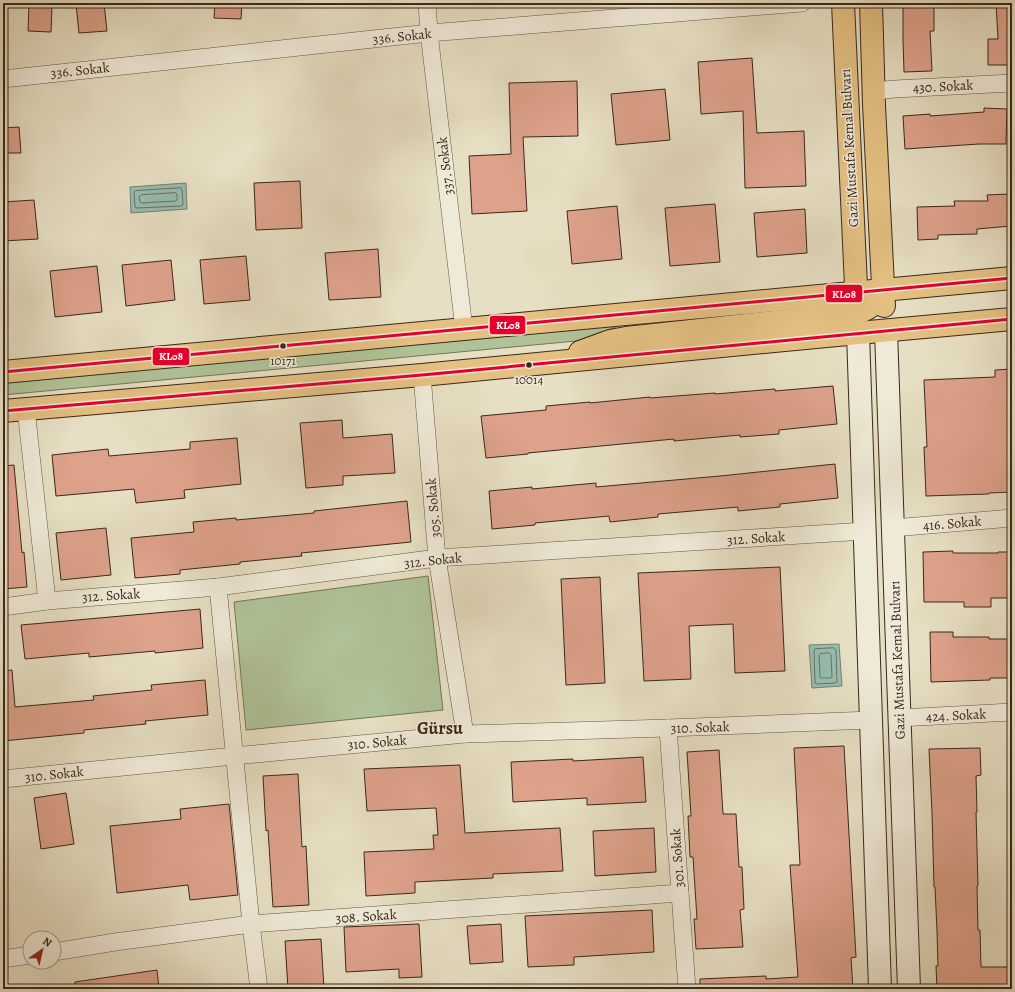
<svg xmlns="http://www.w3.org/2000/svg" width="1015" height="992" viewBox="0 0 1015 992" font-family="Alegreya,serif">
  <rect width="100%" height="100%" fill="#e7dfc3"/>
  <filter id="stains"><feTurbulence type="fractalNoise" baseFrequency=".005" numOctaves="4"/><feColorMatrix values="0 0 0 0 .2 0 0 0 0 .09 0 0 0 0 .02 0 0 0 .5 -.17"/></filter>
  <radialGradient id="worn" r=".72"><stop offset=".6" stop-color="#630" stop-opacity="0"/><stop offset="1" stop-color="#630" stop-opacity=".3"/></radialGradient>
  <g fill="#b0c398" stroke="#75765a">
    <polygon points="621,325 576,341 3,395 3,380"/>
    <polygon points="428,576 443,710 246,730 234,602"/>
  </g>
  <g fill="#97bdaf" stroke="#728174">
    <polygon points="186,183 187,209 131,213 130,187"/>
    <polygon points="839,644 842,686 812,688 809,645"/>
  </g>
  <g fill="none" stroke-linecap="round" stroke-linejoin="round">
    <g stroke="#687266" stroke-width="1">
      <polygon points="181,188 182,190 183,204 182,206 137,208 135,207 134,192 135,191"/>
      <polygon points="176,193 177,195 177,199 176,201 142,203 140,202 139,197 141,195"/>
      <polygon points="834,648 836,650 837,682 835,683 816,684 815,682 814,650 815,649"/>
      <polygon points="829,653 831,655 832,677 830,678 821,678 820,677 819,655 820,654"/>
    </g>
  </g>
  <g fill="#dea28b" stroke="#3a281c">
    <polygon points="86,3 104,3 107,31 79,33 76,4"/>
    <polygon points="215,3 242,3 241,19 214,18"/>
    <polygon points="996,3 1012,3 1012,65 988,65 988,39 998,39"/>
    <polygon points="29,4 52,5 51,32 28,31"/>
    <polygon points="903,4 934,4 934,31 930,31 932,71 904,72 903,40"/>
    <polygon points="752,58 757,133 804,131 806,186 745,188 743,111 701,114 698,62"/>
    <polygon points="577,81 578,136 523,137 527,211 472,214 469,156 511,154 509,83"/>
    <polygon points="665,89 670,140 616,145 611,94"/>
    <polygon points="984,108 1007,109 1006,144 979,144 905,149 903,116 930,114 930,116 984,112"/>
    <polygon points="19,127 21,153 3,153 3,128"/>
    <polygon points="300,181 302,228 256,230 254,183"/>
    <polygon points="1009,194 1011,226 977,229 977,234 938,235 938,239 918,240 917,207 955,206 954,201 988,201 987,195"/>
    <polygon points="34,200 38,239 3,241 3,202"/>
    <polygon points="715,204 720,262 670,266 665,208"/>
    <polygon points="617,206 622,259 572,264 567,211"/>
    <polygon points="805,209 807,253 757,257 754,213"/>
    <polygon points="378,249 381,297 329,300 325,253"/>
    <polygon points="246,256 250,300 204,304 200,260"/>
    <polygon points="171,260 175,300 126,306 122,265"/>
    <polygon points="97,266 102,312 55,317 50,271"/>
    <polygon points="1012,369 1012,492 989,493 989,494 926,496 924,447 927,447 924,380 995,377 995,370"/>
    <polygon points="833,386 837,424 779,430 779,434 740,437 740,435 674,441 674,439 528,453 528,454 486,458 481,416 546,410 546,406 590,402 590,403 650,397 650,398 715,393 715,394 775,389 775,391"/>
    <polygon points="342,420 343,438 392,434 395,473 343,476 343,485 306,488 300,423"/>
    <polygon points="237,438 241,484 184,490 185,498 136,503 134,489 56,496 52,455 108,449 109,456 190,449 190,442"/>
    <polygon points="835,464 838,498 780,504 780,507 738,511 738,507 658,514 658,517 610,522 609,516 535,523 535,525 492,529 489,491 532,487 532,489 596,483 596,487 720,476"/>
    <polygon points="14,465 22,553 24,552 27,587 3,589 3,466"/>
    <polygon points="407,501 411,542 301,553 302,556 240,562 240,564 180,570 180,574 135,578 131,538 194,532 193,522 236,518 236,520 314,513 314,511"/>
    <polygon points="106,528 111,575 61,580 56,533"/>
    <polygon points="953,551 953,553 998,553 998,552 1012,552 1012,598 991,598 991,607 964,607 964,602 924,602 923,552"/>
    <polygon points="780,567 785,671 735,673 733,624 689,626 691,679 644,681 638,573"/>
    <polygon points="600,577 605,683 566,685 561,579"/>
    <polygon points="200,609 203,648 155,653 155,651 89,657 89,653 25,659 21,625"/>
    <polygon points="930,632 953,632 953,637 989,637 989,639 1012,639 1012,678 990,678 990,680 931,682"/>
    <polygon points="12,670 15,707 94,700 93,696 152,690 151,685 205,680 208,715 145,721 146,724 84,730 84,733 3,741 3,671"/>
    <polygon points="844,746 856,957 851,958 853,989 700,989 700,979 766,976 766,979 798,977 790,865 800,865 794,748"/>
    <polygon points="980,748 981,775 976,776 977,812 976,812 978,886 977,886 978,930 980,930 981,967 1012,967 1012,989 937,989 936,966 938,966 937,931 935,887 934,887 932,813 929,749"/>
    <polygon points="719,750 723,814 736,814 739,867 742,867 744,909 740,910 743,947 696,949 694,919 697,919 693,857 690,857 688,816 691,816 687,752"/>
    <polygon points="643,757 646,802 587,805 587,798 513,802 511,762 573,759 573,761"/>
    <polygon points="460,765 465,833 560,828 563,871 493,874 493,878 415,882 415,893 366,896 364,852 434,849 433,835 438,835 436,808 367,811 364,769"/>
    <polygon points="298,774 302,847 306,846 309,905 273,907 268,830 266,831 263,776"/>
    <polygon points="66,793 74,844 41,849 34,798"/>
    <polygon points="229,804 238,895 190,900 188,885 117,893 110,826 181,819 180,809"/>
    <polygon points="654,828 656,872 595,876 593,831"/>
    <polygon points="652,910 654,952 574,957 574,965 528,967 525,916"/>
    <polygon points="419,924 422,977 399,978 399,969 346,972 344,927"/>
    <polygon points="501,924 503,962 470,964 467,926"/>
    <polygon points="321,939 324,989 288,989 285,941"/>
    <polygon points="157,970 159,989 75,989 75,982"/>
  </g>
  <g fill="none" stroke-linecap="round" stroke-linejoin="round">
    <defs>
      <g id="minor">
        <polyline points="427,3 429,33 464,329"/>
        <polyline points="3,79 429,33 802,3"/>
        <polyline points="874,91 895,89 1012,83"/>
        <polyline points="422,375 437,558 465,734"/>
        <polyline points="26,409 47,601"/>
        <polyline points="893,528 1012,518"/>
        <polyline points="218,587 251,924 259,989"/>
        <polyline points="3,607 47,601 218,587 437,558 865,531"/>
        <polyline points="899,718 1012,712"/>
        <polyline points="668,728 687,989"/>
        <polyline points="3,779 234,756 465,734 668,728 871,720"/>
        <polyline points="54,952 115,942 251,924 680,893"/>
        <polyline points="3,959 30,955"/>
      </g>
      <g id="secondary">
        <polyline points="886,331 909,989"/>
        <polyline points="858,333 880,989"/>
      </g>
      <g id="primary">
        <polyline points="843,3 857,308"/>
        <polyline points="871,3 874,105 884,306"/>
        <path d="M580 352 610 341 626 338 857 313C873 308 874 303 883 290"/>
        <polyline points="3,372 1012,278"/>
        <polyline points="3,411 422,375 858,333 1012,319"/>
      </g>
    </defs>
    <use href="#minor" stroke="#655646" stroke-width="18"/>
    <use href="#secondary" stroke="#3a281c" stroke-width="24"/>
    <use href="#primary" stroke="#3a281c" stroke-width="24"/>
    <use href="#minor" stroke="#efead8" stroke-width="17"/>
    <use href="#secondary" stroke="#efead8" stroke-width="22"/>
    <use href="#primary" stroke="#e4c082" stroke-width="22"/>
    <defs>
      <g id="bus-1">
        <polyline points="3,372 1012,278"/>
        <polyline points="3,411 422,375 1012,319"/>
      </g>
    </defs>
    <use href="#bus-1" stroke="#efead8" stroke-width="6"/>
    <use href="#bus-1" stroke="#e4002b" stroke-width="3"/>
  </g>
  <g fill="#3a281c" stroke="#efead8" stroke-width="1.5">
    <circle cx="283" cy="346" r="3.5"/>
    <circle cx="529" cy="365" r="3.5"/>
  </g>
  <g text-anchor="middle" stroke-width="3" stroke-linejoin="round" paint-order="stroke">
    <g font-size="13" fill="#3a281c" stroke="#efead8">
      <text x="283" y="365">10171</text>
      <text x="529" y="384">10014</text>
    </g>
    <g font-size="14" fill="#3a281c" stroke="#efead8">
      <text transform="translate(402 36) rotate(-6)" y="5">336. Sokak</text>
      <text transform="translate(80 70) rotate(-6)" y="5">336. Sokak</text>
      <text transform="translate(943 86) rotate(-3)" y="5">430. Sokak</text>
      <text transform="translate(849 148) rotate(-93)" y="5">Gazi Mustafa Kemal Bulvarı</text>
      <text transform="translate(445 166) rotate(-97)" y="5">337. Sokak</text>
      <text transform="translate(433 508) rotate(-95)" y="5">305. Sokak</text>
      <text transform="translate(952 523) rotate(-5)" y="5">416. Sokak</text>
      <text transform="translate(756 538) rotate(-4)" y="5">312. Sokak</text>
      <text transform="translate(433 560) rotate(-6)" y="5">312. Sokak</text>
      <text transform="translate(111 595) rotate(-4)" y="5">312. Sokak</text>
      <text transform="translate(897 660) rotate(-92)" y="5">Gazi Mustafa Kemal Bulvarı</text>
      <text transform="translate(956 715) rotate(-3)" y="5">424. Sokak</text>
      <text transform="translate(700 727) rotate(-2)" y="5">310. Sokak</text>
      <text transform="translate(377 742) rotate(-5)" y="5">310. Sokak</text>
      <text transform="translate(54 774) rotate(-6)" y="5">310. Sokak</text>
      <text transform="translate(677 858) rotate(-94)" y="5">301. Sokak</text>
      <text transform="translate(366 916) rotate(-4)" y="5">308. Sokak</text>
    </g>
    <g font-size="18" font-weight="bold" fill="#3a281c" stroke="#efead8">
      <text x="440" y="734">Gürsu</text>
    </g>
  </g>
  <g stroke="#efead8" stroke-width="1.5">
    <rect x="825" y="284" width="38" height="19" rx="4" fill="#e4002b"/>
    <rect x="489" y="315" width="37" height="20" rx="4" fill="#e4002b"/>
    <rect x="152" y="347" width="38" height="19" rx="4" fill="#e4002b"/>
  </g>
  <g font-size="11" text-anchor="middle" font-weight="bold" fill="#fff">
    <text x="844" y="298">KL08</text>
    <text x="508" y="329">KL08</text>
    <text x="171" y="360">KL08</text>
  </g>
  <rect width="1015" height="992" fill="none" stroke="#e7dfc3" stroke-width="16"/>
  <rect x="4" y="4" width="1007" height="984" fill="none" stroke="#3a281c" stroke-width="2"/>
  <rect x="8" y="8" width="999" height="976" fill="none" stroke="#3a281c"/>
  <g transform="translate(42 950) rotate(34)"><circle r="19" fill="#efead8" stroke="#a79c8d"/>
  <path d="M0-3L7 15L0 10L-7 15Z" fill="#8f2418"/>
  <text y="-6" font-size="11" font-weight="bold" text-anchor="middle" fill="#3a281c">N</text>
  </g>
  <rect width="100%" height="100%" filter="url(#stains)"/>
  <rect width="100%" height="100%" fill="url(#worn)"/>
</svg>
